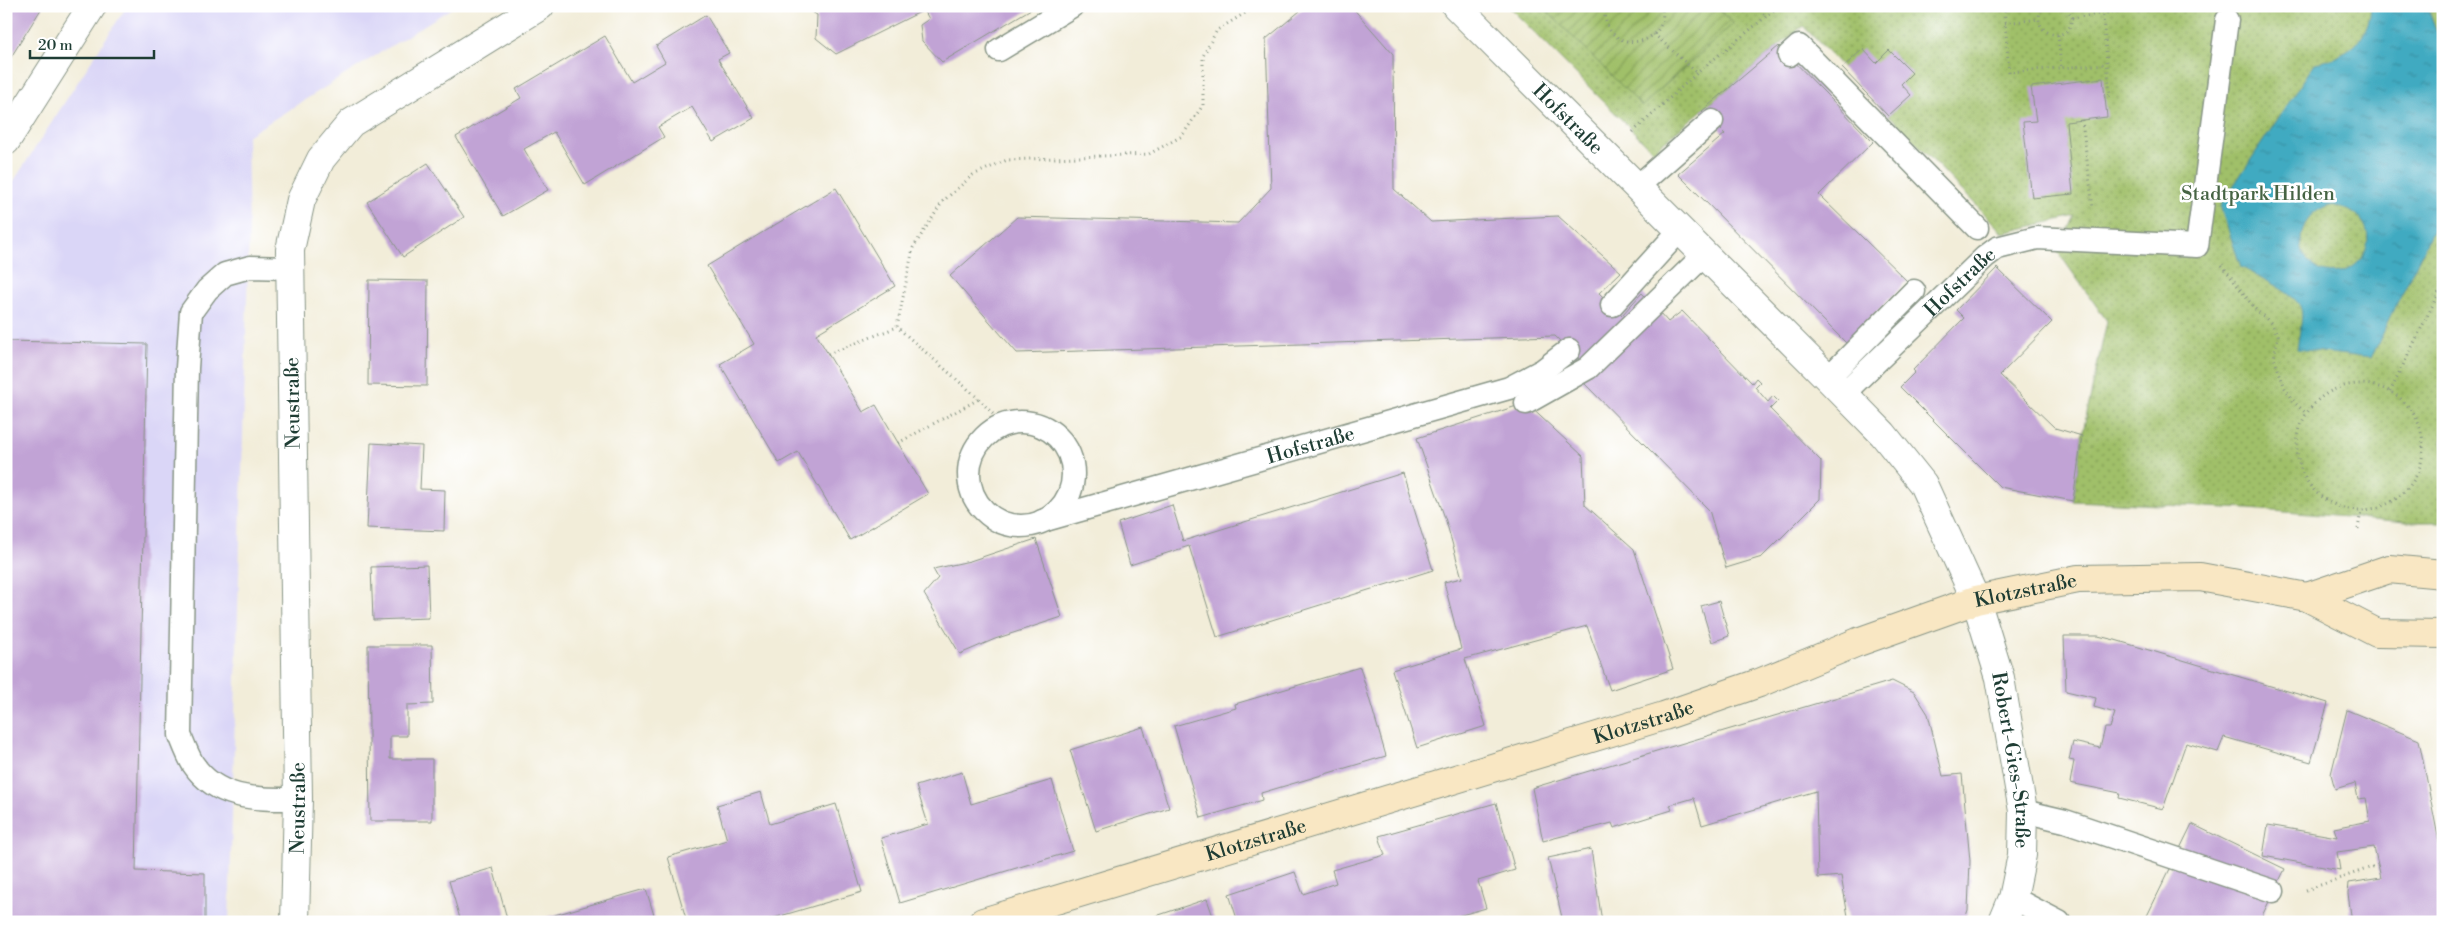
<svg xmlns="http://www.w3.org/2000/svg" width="2449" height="928" viewBox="0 0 2449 928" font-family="'Libre Bodoni',serif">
  <defs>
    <pattern id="park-dots" width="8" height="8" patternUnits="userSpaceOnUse" patternTransform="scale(1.25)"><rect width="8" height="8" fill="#a0c069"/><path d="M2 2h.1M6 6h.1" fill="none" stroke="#829d57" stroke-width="1.8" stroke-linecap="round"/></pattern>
    <pattern id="garden-furrows" width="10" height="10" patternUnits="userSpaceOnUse" patternTransform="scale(1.25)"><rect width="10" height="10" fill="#a0c069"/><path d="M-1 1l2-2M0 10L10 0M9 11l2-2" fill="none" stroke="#829d57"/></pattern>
    <pattern id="water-ripples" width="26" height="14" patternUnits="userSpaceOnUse" patternTransform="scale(1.25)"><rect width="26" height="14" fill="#41aac1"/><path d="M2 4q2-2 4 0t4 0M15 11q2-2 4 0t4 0" fill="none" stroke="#368c9e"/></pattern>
  </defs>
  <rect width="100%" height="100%" fill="#fff"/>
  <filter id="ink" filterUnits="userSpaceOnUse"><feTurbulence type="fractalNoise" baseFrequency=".02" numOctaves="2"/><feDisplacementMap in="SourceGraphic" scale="10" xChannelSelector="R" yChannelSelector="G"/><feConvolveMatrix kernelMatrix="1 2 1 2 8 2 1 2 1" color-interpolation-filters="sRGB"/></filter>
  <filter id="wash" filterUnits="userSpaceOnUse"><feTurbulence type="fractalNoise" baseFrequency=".0096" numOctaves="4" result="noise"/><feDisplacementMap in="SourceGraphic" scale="20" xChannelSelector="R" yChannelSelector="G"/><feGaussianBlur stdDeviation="1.12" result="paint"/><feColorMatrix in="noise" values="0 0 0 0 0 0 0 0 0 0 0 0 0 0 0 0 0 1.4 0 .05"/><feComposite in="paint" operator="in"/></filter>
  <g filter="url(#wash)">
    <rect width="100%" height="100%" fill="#f2edd9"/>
    <polygon fill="#dad6f7" points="127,6 455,6 247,136 249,228 229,922 6,922 6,193"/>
    <polygon fill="url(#park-dots)" stroke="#607e4e" points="1508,6 2443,6 2443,522 2406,522 2249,509 2073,501 2082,436 2107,321 2058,252 2075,216 2003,233 1803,26 1653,151"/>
    <polygon fill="url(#garden-furrows)" stroke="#607e4e" points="1542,6 1715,6 1733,24 1642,106"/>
    <path fill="url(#water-ripples)" stroke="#30747a" fill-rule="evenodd" d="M2371 6H2427L2443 50V209L2371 358 2297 349C2298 337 2305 317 2300 306 2293 292 2255 275 2241 267L2220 206 2315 63C2347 57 2369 42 2371 6ZM2329 205C2355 207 2377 226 2364 254 2360 262 2353 268 2344 271 2299 283 2282 222 2329 205Z"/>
    <g id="blocks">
      <g fill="#c1a3d5">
        <polygon points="6,6 43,6 6,65"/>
        <polygon points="802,6 1036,6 942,62 922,41 920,25 929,19 924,10 836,54 816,38 817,15"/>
        <polygon points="1306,6 1351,6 1393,54 1394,189 1431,222 1558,216 1621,272 1599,293 1622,315 1642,293 1668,322 1682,311 1752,383 1756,378 1760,382 1755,387 1768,402 1773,396 1778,401 1770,409 1821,461 1820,499 1762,557 1726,568 1709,510 1581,380 1590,370 1555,336 1017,353 950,276 1017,217 1238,223 1271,188 1266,39"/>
        <polygon points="706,15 729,53 718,59 754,118 713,142 692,107 658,127 664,137 585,185 554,132 524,149 548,190 503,216 456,137 521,98 516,89 605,36 632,82 665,62 656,46"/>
        <polygon points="1779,46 1873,142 1819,195 1907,281 1846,343 1678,174 1725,134 1702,111"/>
        <polygon points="1863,49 1876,63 1889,50 1912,73 1901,84 1911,95 1888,116 1842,68"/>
        <polygon points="2103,78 2107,117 2066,122 2073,194 2032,198 2023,122 2036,121 2031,87"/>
        <polygon points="428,163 464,217 403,257 367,202"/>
        <polygon points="836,188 895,286 816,334 863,412 876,405 928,494 850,540 798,452 779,463 720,364 754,344 707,266"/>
        <polygon points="1997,268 2052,322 2000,375 2055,428 2082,436 2073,501 2000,487 1900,387 1915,372 1913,370 1964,318 1956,310"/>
        <polygon points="369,280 428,281 427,386 368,385"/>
        <polygon points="6,341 147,344 136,871 205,873 205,922 6,922"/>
        <polygon points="1526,403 1583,456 1585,505 1634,549 1673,669 1610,690 1587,626 1465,659 1486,726 1417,748 1392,670 1461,649 1444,582 1462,578 1446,521 1417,438"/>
        <polygon points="371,443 422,446 420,489 445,490 444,531 367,528"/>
        <polygon points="1403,473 1433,570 1217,637 1189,546 1130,565 1118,523 1172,505 1183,541"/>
        <polygon points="1036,539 1062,617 995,639 960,654 924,594 938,578 933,569 970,561"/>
        <polygon points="427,565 429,618 373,620 371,567"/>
        <polygon points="1719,601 1729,636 1712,642 1701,606"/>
        <polygon points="2064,636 2098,636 2115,640 2328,703 2311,762 2224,737 2218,752 2186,743 2163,809 2119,798 2120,793 2070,783 2074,761 2069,760 2073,742 2100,748 2105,728 2110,728 2115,713 2094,707 2096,698 2066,691"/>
        <polygon points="368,645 432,645 433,704 407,705 407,736 390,736 390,759 432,759 432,821 370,821"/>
        <polygon points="1360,667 1386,756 1261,793 1262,800 1201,818 1174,726 1236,708 1235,704"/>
        <polygon points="1892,681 1914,692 1928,714 1943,776 1962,774 1970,861 1968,910 1964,922 1849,922 1841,876 1818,878 1816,791 1702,825 1694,798 1670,805 1672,810 1614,828 1612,823 1543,841 1532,788"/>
        <polygon points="2347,710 2419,740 2442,857 2443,922 2352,922 2348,894 2349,883 2381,878 2374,847 2337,852 2340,870 2263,856 2268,825 2337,837 2334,828 2370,821 2366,798 2358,799 2355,783 2335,789 2331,774"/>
        <polygon points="1143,727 1169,808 1096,831 1070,750"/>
        <polygon points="962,772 971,804 1052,780 1073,851 900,903 881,838 928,824 916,786"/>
        <polygon points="761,792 770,824 836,804 862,892 760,922 687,922 668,857 727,840 717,805"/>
        <polygon points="1496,803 1515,870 1478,881 1486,908 1437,922 1238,922 1229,894 1295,872 1303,894 1336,883 1332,870 1385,855 1379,836"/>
        <polygon points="2192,824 2285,869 2259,922 2144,922"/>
        <polygon points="1591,849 1602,922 1563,922 1548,858"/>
        <polygon points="493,868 508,922 461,922 449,881"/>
        <polygon points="646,889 656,922 545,922 544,918"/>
        <polygon points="1207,899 1215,922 1141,922 1141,921"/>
      </g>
    </g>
  </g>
  <g filter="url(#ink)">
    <use href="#blocks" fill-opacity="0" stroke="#889586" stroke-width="1"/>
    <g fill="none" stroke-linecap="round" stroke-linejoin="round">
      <defs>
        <g id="lane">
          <polyline points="999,50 1072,6"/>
          <polyline points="1789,55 1799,46 1977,228"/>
          <polyline points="1638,186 1712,121"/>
          <path d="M290 268 250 267 225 274 207 290 191 312 187 368 180 735C184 745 188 756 193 764 218 801 258 799 298 799"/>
          <polyline points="1612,305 1681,229"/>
          <polyline points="1828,378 1914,291"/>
          <path id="s1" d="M1843 394 1985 257 1997 248 2037 238 2197 246 2227 20"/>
          <polyline points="1526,403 1588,368 1705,254"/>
          <circle cx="1021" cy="474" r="52"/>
          <path id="s2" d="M1042 521 1509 388 1543 370 1569 350"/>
          <polyline points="2023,811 2065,821 2273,891"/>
          <polyline points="2013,898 2059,922"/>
        </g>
        <g id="street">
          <path id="s3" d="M1456 6 1828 378 1883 434 1923 484 1976 600 2000 678 2023 811 2022 855 2013 898 2003 922"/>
          <polyline points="6,141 92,6"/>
          <path id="s4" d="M295 922 298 799 290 250 301 200 321 159 351 123 540 6"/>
        </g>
        <g id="secondary">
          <polyline points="2307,597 2389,569 2443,574"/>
          <path id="s5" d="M983 922 1664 716 1759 683 1858 642 1976 600 2078 579 2200 577 2307 597 2377 633 2443 634"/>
        </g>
      </defs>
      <use href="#lane" stroke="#889586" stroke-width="25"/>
      <use href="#street" stroke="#889586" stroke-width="30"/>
      <use href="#secondary" stroke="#889586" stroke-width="30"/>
      <g stroke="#889586" stroke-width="3" stroke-dasharray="1 4" stroke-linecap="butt">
        <path d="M1605 6C1599 56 1671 51 1662 6"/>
        <polyline points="1756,6 1766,17"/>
        <polyline points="2004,6 2009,72 2107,64"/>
        <path d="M2044 6C2024 30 2069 50 2072 18L2067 6"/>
        <polyline points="2102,6 2110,95 2104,97"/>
        <polyline points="2072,18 2153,6"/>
        <polyline points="2005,23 2039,19"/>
        <polyline points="1654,34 1697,73"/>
        <polyline points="2058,35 2061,68"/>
        <polyline points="2082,120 2093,208"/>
        <polyline points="1633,132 1697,73 1779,6"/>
        <polyline points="2222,265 2255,309 2271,323 2278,335 2274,358 2285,388 2295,403 2307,414"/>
        <polyline points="828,354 897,327"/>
        <circle cx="2360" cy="447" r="63"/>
        <polyline points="2390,392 2443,284"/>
        <polyline points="1003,425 979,399 897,327 913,248 943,201 973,175 1007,160 1149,154 1182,136 1203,105 1203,56 1217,30 1257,6"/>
        <polyline points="898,443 979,399"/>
        <polyline points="2358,529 2361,511"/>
        <polyline points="2442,857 2443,857"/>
        <polyline points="2306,890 2378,865"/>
      </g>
      <use href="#lane" stroke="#fff" stroke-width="22"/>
      <use href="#street" stroke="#fff" stroke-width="28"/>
      <use href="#secondary" stroke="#f9e7c3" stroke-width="28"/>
    </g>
  </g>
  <g text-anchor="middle" stroke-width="5" stroke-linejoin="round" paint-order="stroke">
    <g font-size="20" fill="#1f3d34" stroke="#fff">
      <text dy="7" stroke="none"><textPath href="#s3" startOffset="159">Hofstraße</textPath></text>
      <text dy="7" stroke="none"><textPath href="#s1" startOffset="162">Hofstraße</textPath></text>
      <text transform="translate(292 403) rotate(-91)" y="7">Neustraße</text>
      <text dy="7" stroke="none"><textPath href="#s2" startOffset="279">Hofstraße</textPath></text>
      <text dy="7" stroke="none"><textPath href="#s5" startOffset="1095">Klotzstraße</textPath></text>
      <text dy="7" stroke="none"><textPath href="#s5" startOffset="690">Klotzstraße</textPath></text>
      <text dy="7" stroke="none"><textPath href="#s3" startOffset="961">Robert-Gies-Straße</textPath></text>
      <text dy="7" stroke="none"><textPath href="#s4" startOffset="114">Neustraße</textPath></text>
      <text dy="7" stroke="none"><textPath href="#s5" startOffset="285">Klotzstraße</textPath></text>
    </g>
    <g font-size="20" fill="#466444" stroke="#fff">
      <text x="2258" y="200">Stadtpark Hilden</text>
    </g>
  </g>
  <rect width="2449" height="928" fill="none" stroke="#fff" stroke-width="25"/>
  <path d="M30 50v8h124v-8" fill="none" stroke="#1f3d34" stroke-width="2.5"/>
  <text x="38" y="50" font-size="15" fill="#1f3d34" stroke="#ffffff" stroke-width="4" paint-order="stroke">20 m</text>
</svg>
